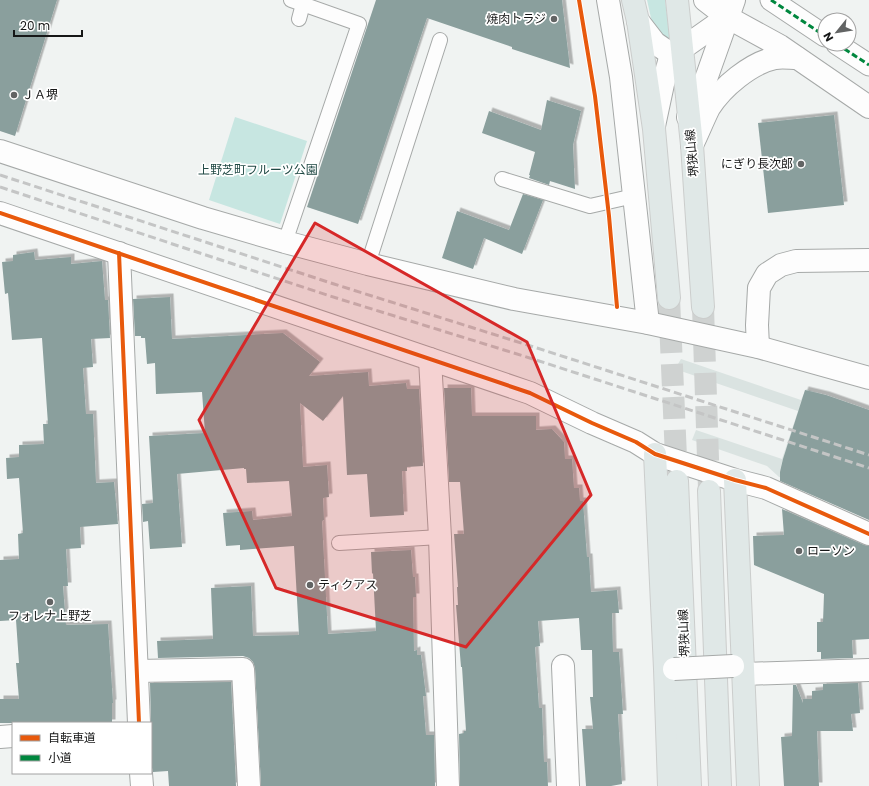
<svg xmlns="http://www.w3.org/2000/svg" width="869" height="786" viewBox="0 0 869 786" font-family="Poppins,'Noto Sans JP',sans-serif">
  <defs>
    <filter id="shadow"><feDropShadow dx="3.5" dy="-3.5" stdDeviation="0" flood-color="#0004"/></filter>
  </defs>
  <rect width="100%" height="100%" fill="#f0f3f2"/>
  <polygon fill="#dae3e1" points="681,359 801,400 806,389 869,410 869,489 783,478 779,477 767,466 692,440 696,430 782,459 798,411 675,369"/>
  <g fill="#c7e6e1">
    <polygon points="647,0 665,0 671,44 656,30 651,18"/>
    <polygon points="235,117 307,141 280,224 209,200"/>
  </g>
  <g fill="#8a9f9d" filter="url(#shadow)">
    <polygon points="0,0 57,0 15,136 0,131"/>
    <polygon points="376,0 562,0 570,68 512,49 512,47 427,18 358,224 307,207"/>
    <polygon points="547,100 581,111 573,145 575,189 550,181 549,185 529,178 530,175 529,175 535,152 482,133 489,111 541,130"/>
    <polygon points="834,115 844,205 768,213 758,123"/>
    <polygon points="523,194 543,200 522,254 484,238 473,269 442,258 457,211 509,230"/>
    <polygon points="34,252 35,260 71,257 71,264 102,261 105,300 108,300 110,338 91,339 93,367 83,368 86,414 93,414 96,483 114,482 118,524 80,527 81,548 66,549 68,586 63,586 66,625 108,624 113,703 112,703 112,723 0,723 0,699 19,699 16,663 19,663 16,620 0,621 0,560 19,559 18,534 23,533 19,478 7,479 6,458 19,457 19,445 44,444 43,424 48,424 42,338 12,340 8,293 5,294 2,262 13,261 13,255"/>
    <polygon points="170,297 172,339 283,333 320,362 309,376 368,372 369,386 406,383 407,389 419,389 423,466 407,467 407,471 402,471 404,515 370,517 367,474 347,475 343,396 323,421 300,403 303,467 327,465 329,497 323,498 324,520 322,521 328,634 376,631 373,573 372,574 371,552 411,550 413,577 415,577 416,597 413,597 414,651 417,650 417,655 421,655 426,696 423,696 426,735 434,735 435,786 261,786 255,668 253,662 249,658 243,656 158,658 157,641 213,639 211,588 251,586 253,636 299,635 294,546 240,550 240,545 226,546 223,513 252,511 253,520 292,516 289,481 247,483 246,469 244,469 244,468 177,474 182,547 150,549 148,521 143,522 142,504 153,503 149,436 205,433 202,392 156,394 155,363 147,364 145,338 141,338 141,336 135,336 133,299"/>
    <polygon points="444,388 471,388 472,416 536,416 536,430 552,429 564,442 565,459 572,459 574,488 579,488 580,501 583,501 587,557 589,557 591,592 617,590 619,613 612,613 613,652 619,652 623,714 618,714 622,784 611,786 586,786 582,729 593,729 590,697 593,697 592,650 581,650 579,618 538,621 540,646 535,647 539,708 542,708 544,762 547,762 548,786 460,786 459,734 464,733 464,731 466,731 462,667 461,667 456,605 458,605 457,587 458,587 454,534 464,534 460,482 449,482"/>
    <polygon points="805,390 826,395 869,410 869,520 780,481 780,472 783,459"/>
    <polygon points="782,509 864,545 869,546 869,639 852,640 853,658 821,659 821,652 817,652 817,622 823,622 824,594 754,565 753,536 784,535"/>
    <polygon points="231,682 236,786 169,786 168,771 153,772 152,768 150,683"/>
    <polygon points="858,683 860,713 851,714 853,731 817,731 819,786 784,786 781,737 792,736 793,685 796,685 803,703 803,699 812,699 812,691 823,690 823,684"/>
  </g>
  <g fill="none" stroke-linecap="round" stroke-linejoin="round">
    <g stroke="#cfd2d1" stroke-width="22" stroke-dasharray="22 11" stroke-linecap="butt">
      <polyline points="669,298 677,480"/>
      <polyline points="703,307 709,489"/>
    </g>
    <defs>
      <g id="service">
        <polyline points="299,19 303,4"/>
        <polyline points="502,179 590,206 634,196"/>
        <polyline points="285,242 359,24 291,0"/>
        <polyline points="368,264 440,40"/>
        <polyline points="339,543 440,537"/>
      </g>
      <g id="pedestrian">
        <polyline points="771,0 825,36"/>
        <polyline points="837,44 869,65"/>
      </g>
      <g id="minor">
        <polyline points="608,0 621,77 648,323"/>
        <polyline points="688,117 701,93 734,0"/>
        <polyline points="0,213 530,393 592,423 636,442 655,454 735,480 766,488 869,534"/>
        <polyline points="119,253 139,723"/>
        <polyline points="758,347 757,325 759,288 767,274 781,265 796,261 869,260"/>
        <polyline points="430,359 440,537 448,786"/>
        <polyline points="563,666 568,786"/>
        <polyline points="137,671 243,669 249,786"/>
        <polyline points="744,674 869,670"/>
        <polyline points="0,737 13,736"/>
        <polyline points="141,773 142,786"/>
      </g>
      <g id="tertiary">
        <polyline points="705,0 727,17 780,46 869,107"/>
        <polyline points="638,21 655,43 671,54"/>
        <polyline points="654,126 663,84 671,54 683,48 727,17"/>
        <path d="M692 145C698 133 703 120 709 108 722 87 751 63 775 58 782 57 790 58 797 58"/>
        <polyline points="0,151 203,218 285,242 368,264 514,299 648,323 758,347 869,378"/>
      </g>
      <g id="primary">
        <polyline points="633,0 638,21 654,129 669,298"/>
        <polyline points="677,0 692,145 703,307"/>
        <polyline points="655,454 665,669 669,786"/>
        <polyline points="735,480 748,786"/>
        <polyline points="677,481 690,786"/>
        <polyline points="709,491 720,786"/>
      </g>
    </defs>
    <use href="#service" stroke="#a6a9a8" stroke-width="16"/>
    <use href="#pedestrian" stroke="#a6a9a8" stroke-width="23"/>
    <use href="#minor" stroke="#a6a9a8" stroke-width="24"/>
    <use href="#tertiary" stroke="#a6a9a8" stroke-width="24"/>
    <use href="#primary" stroke="#cbcdcc" stroke-width="24"/>
    <use href="#service" stroke="#fdfdfd" stroke-width="14"/>
    <use href="#pedestrian" stroke="#fdfdfd" stroke-width="21"/>
    <use href="#minor" stroke="#fdfdfd" stroke-width="22"/>
    <use href="#tertiary" stroke="#fdfdfd" stroke-width="22"/>
    <use href="#primary" stroke="#e0e8e7" stroke-width="22"/>
    <g stroke="#c4c5c5" stroke-width="3" stroke-dasharray="8 4" stroke-linecap="butt">
      <polyline points="0,175 334,284 537,348 869,455"/>
      <polyline points="0,187 330,296 533,359 869,468"/>
    </g>
    <defs>
      <polyline id="minor-bridge" points="674,669 733,666"/>
    </defs>
    <use href="#minor-bridge" stroke="#a6a9a8" stroke-width="24" stroke-linecap="butt"/>
    <use href="#minor-bridge" stroke="#fdfdfd" stroke-width="22"/>
    <g stroke="#00873e" stroke-width="3" stroke-dasharray="6 3" stroke-linecap="butt">
      <polyline points="771,0 825,36"/>
      <polyline points="837,44 869,65"/>
    </g>
    <defs>
      <g id="cycleway">
        <polyline points="579,0 595,96 609,216 617,307"/>
        <polyline points="0,213 530,393 592,423 636,442 655,454 735,480 766,488 869,534"/>
        <polyline points="119,253 139,723"/>
      </g>
    </defs>
    <use href="#cycleway" stroke="#fff" stroke-width="6"/>
    <use href="#cycleway" stroke="#e8590c" stroke-width="4"/>
  </g>
  <path fill="#d62828" fill-opacity="0.2" stroke="#d62828" stroke-width="3" stroke-linejoin="round" d="M315 223 527 342 591 495 466 647 276 588 199 420Z"/>
  <g fill="#626464" stroke="#fff" stroke-width="1.5">
    <circle cx="554" cy="19" r="4"/>
    <circle cx="14" cy="95" r="4"/>
    <circle cx="801" cy="164" r="4"/>
    <circle cx="799" cy="551" r="4"/>
    <circle cx="310" cy="585" r="4"/>
    <circle cx="50" cy="602" r="4"/>
  </g>
  <g text-anchor="middle" stroke-width="3.5" stroke-linejoin="round" paint-order="stroke">
    <g font-size="12" fill="#161717" stroke="#fff" text-anchor="start">
      <text x="546" y="23" text-anchor="end">焼肉トラジ</text>
      <text x="22" y="99">ＪＡ堺</text>
      <text x="793" y="168" text-anchor="end">にぎり長次郎</text>
      <text x="807" y="555">ローソン</text>
      <text x="318" y="589">ティクアス</text>
      <text x="50" y="620" text-anchor="middle">フォレナ上野芝</text>
    </g>
    <g font-size="12" fill="#161717" stroke="#fff">
      <text transform="translate(692 153) rotate(-95)" y="4">堺狭山線</text>
      <text transform="translate(684 633) rotate(-92)" y="4">堺狭山線</text>
    </g>
    <g font-size="12" fill="#204944" stroke="#fff">
      <text x="258" y="174">上野芝町フルーツ公園</text>
    </g>
  </g>
  <rect x="12" y="722" width="140" height="52" fill="#ffffff" stroke="#a2a2a2"/>
  <rect x="20" y="735" width="20" height="6" fill="#e8590c" stroke="#a2a2a2"/>
  <text x="48" y="742" font-size="12" fill="#161717">自転車道</text>
  <rect x="20" y="755" width="20" height="6" fill="#00873e" stroke="#a2a2a2"/>
  <text x="48" y="762" font-size="12" fill="#161717">小道</text>
  <g transform="translate(837 32) rotate(240)"><circle r="19" fill="#ffffff" stroke="#a2a2a2"/>
  <path d="M0-3L7 15L0 10L-7 15Z" fill="#626464"/>
  <text y="-6" font-size="11" font-weight="bold" text-anchor="middle" fill="#161717">N</text>
  </g>
  <path d="M14 30v6h68v-6" fill="none" stroke="#161717" stroke-width="2"/>
  <text x="20" y="30" font-size="12" fill="#161717" stroke="#ffffff" stroke-width="3" paint-order="stroke">20 m</text>
</svg>
